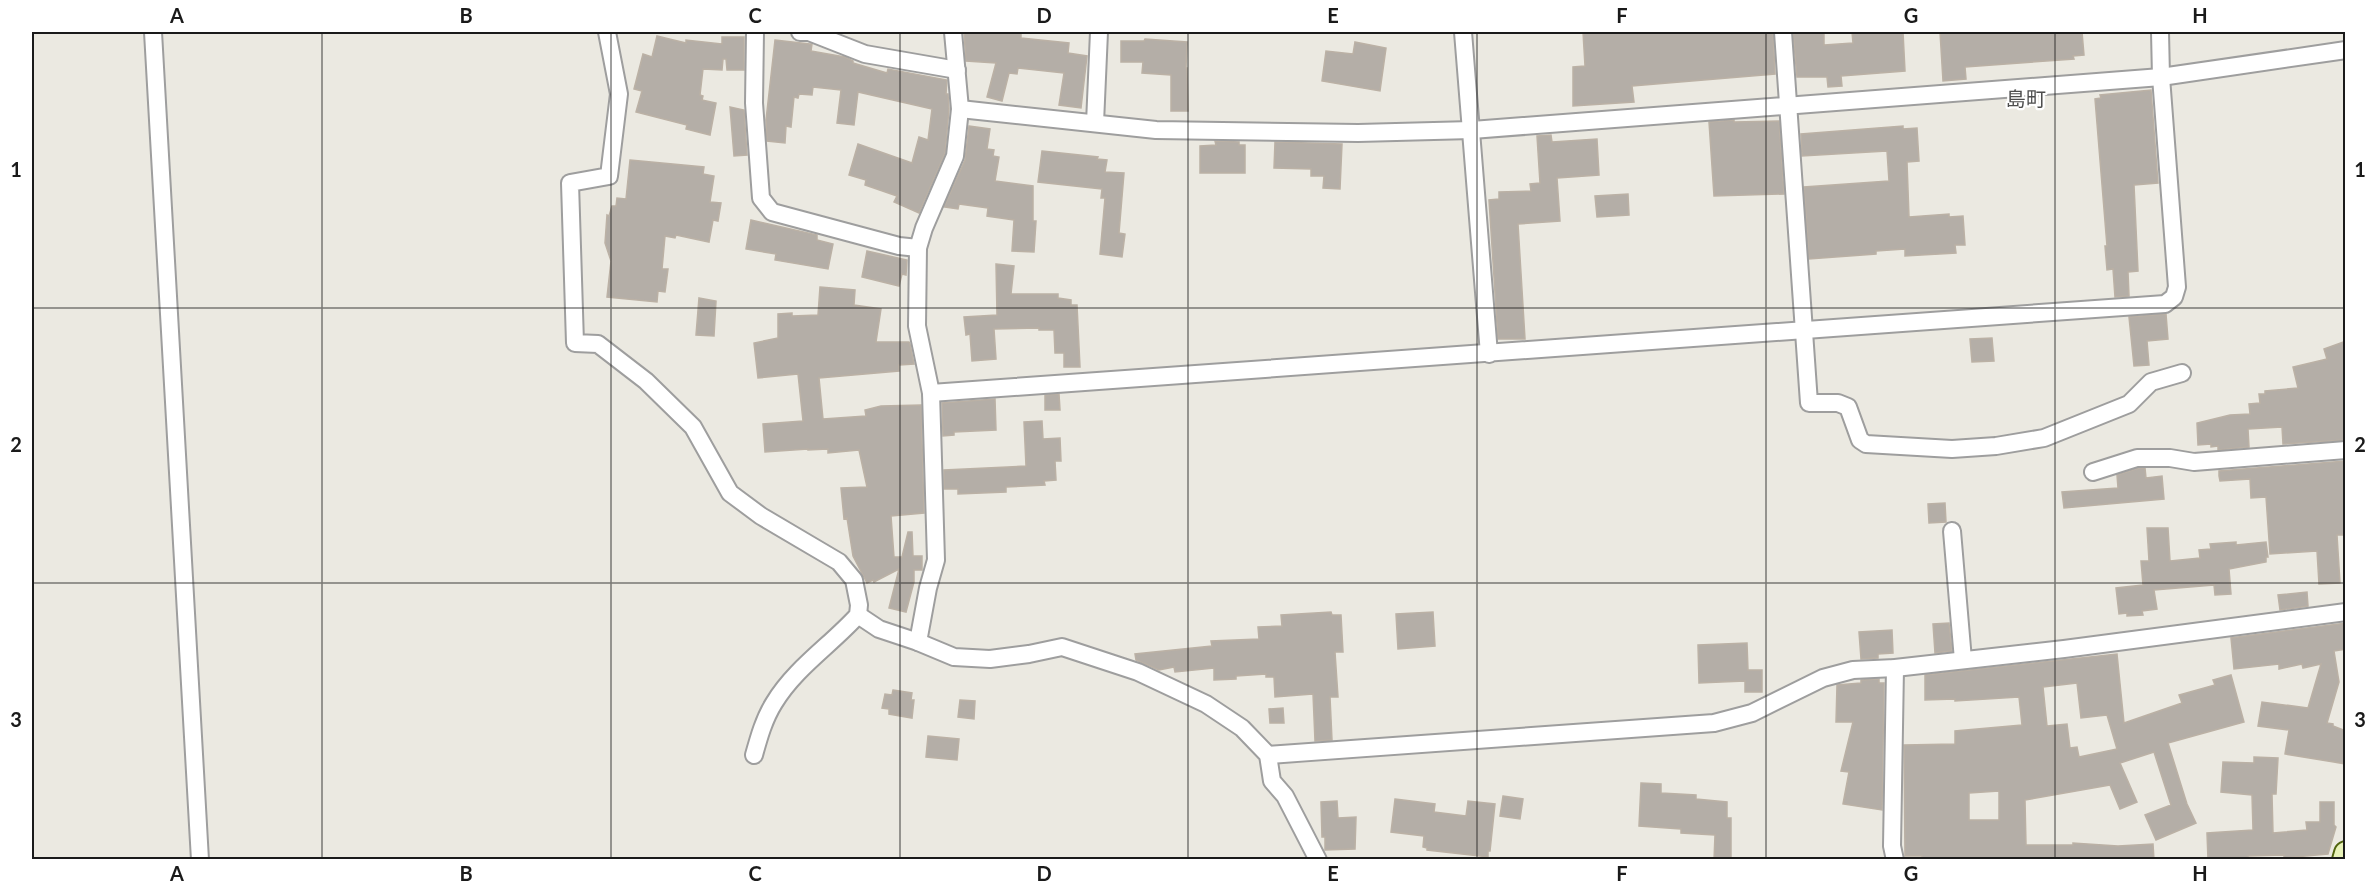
<svg xmlns="http://www.w3.org/2000/svg" width="2377" height="891" viewBox="0 0 2377 891" font-family="Lato,'Noto Sans JP',sans-serif">
  <rect width="100%" height="100%" fill="#ebe9e1"/>
  <g fill="#b4aea7" stroke="#bbb1a5" stroke-width="1.5" fill-rule="evenodd">
    <polygon points="964,32 1021,32 1021,38 1069,43 1068,53 1087,56 1081,108 1059,105 1064,73 1018,68 1017,74 1009,73 1002,101 987,97 996,63 966,61"/>
    <polygon points="1583,32 1773,32 1775,74 1632,86 1634,102 1573,106 1573,67 1585,66"/>
    <polygon points="1793,32 1824,32 1824,45 1853,43 1852,32 1903,32 1905,71 1841,76 1842,86 1828,87 1827,77 1797,77"/>
    <polygon points="1940,32 2082,32 2084,55 2073,56 2074,59 1965,67 1966,79 1943,81"/>
    <polygon points="657,36 686,43 686,40 722,44 722,37 744,37 744,70 727,70 726,59 723,59 722,70 703,69 700,95 703,96 702,100 716,103 710,135 686,129 687,125 636,112 642,91 634,89 643,54 652,57"/>
    <polygon points="1145,39 1187,42 1186,68 1187,68 1188,111 1171,111 1171,75 1142,73 1143,62 1121,62 1121,41 1144,41"/>
    <polygon points="775,40 810,44 812,44 811,51 845,57 853,61 853,63 887,73 888,69 947,80 946,94 948,94 949,109 945,153 919,213 894,202 897,196 865,185 866,180 849,175 858,144 912,163 919,137 928,140 932,109 858,92 854,125 837,123 841,90 813,87 812,95 799,94 798,98 794,97 791,127 786,126 785,143 767,141 766,120"/>
    <polygon points="1355,42 1386,48 1380,91 1322,81 1326,51 1353,54"/>
    <polygon points="2151,90 2158,183 2134,185 2138,271 2128,272 2129,296 2115,297 2113,269 2107,270 2105,246 2107,246 2095,99 2101,98 2100,95"/>
    <polygon points="730,107 744,110 747,155 734,156"/>
    <polygon points="1734,120 1734,122 1779,121 1784,194 1714,196 1709,122"/>
    <polygon points="969,126 990,129 987,149 994,150 993,156 999,157 995,181 1033,186 1033,221 1036,221 1034,252 1012,251 1014,220 987,216 988,208 959,204 958,209 944,207 965,160"/>
    <polygon points="1903,126 1903,129 1917,128 1919,161 1907,162 1909,217 1949,214 1949,217 1963,216 1965,245 1955,245 1956,253 1905,256 1905,249 1876,251 1876,254 1809,259 1804,187 1889,181 1887,151 1802,156 1801,134"/>
    <polygon points="1551,135 1552,142 1597,139 1599,175 1557,178 1560,221 1518,224 1525,339 1498,339 1489,200 1499,199 1499,192 1531,191 1530,184 1540,183 1537,136"/>
    <polygon points="1215,141 1239,142 1239,145 1245,145 1245,173 1200,173 1200,146 1216,145"/>
    <polygon points="1275,142 1342,144 1340,189 1323,188 1324,176 1311,176 1311,169 1274,168"/>
    <polygon points="1042,151 1098,157 1097,159 1107,160 1105,172 1124,173 1119,233 1125,234 1122,257 1100,254 1105,198 1101,198 1102,189 1038,182"/>
    <polygon points="630,160 704,167 703,174 714,176 710,202 721,203 718,221 713,220 709,242 676,235 675,238 665,236 662,269 668,269 665,292 658,291 657,302 607,297 611,261 605,243 607,215 609,216 612,206 616,206 617,198 626,199"/>
    <polygon points="1628,194 1629,215 1597,217 1595,196"/>
    <polygon points="751,220 817,235 817,240 833,244 828,269 775,260 776,254 746,249"/>
    <polygon points="867,251 907,260 906,275 902,274 899,286 862,277"/>
    <polygon points="996,264 1014,266 1011,294 1058,294 1058,298 1071,300 1071,305 1077,305 1080,367 1064,367 1064,353 1055,353 1054,330 1039,330 1039,328 994,329 996,359 972,361 970,334 966,335 964,317 997,315"/>
    <polygon points="820,287 855,290 854,305 881,309 876,342 909,342 910,344 914,364 899,365 899,371 819,378 823,419 866,416 865,410 881,406 921,405 924,513 891,516 894,557 902,557 908,532 912,532 913,556 922,556 922,570 914,570 914,582 906,612 889,608 899,569 874,582 873,580 867,583 853,556 847,518 844,519 841,488 867,487 859,450 828,453 828,449 808,450 808,449 765,452 763,424 803,421 798,374 758,378 754,343 778,338 778,314 792,313 792,316 818,315"/>
    <polygon points="699,298 716,301 714,336 696,335"/>
    <polygon points="2166,314 2168,339 2147,341 2149,365 2134,366 2129,317"/>
    <polygon points="1992,338 1994,361 1972,362 1970,339"/>
    <polygon points="2346,341 2346,440 2283,444 2282,427 2248,429 2249,447 2218,450 2218,446 2211,447 2211,444 2198,445 2197,423 2230,415 2250,414 2249,404 2260,403 2259,394 2265,394 2265,391 2298,388 2293,367 2327,359 2324,349"/>
    <polygon points="1059,394 1060,410 1045,410 1045,395"/>
    <polygon points="995,399 996,430 954,432 954,435 943,436 942,403"/>
    <polygon points="1042,421 1043,439 1060,438 1061,461 1055,461 1056,480 1044,481 1045,485 1006,487 1006,492 958,494 958,489 944,489 944,470 1026,466 1024,422"/>
    <polygon points="2345,461 2346,530 2344,535 2337,535 2340,583 2319,584 2317,551 2270,554 2266,497 2251,498 2250,479 2220,481 2219,476 2219,471"/>
    <polygon points="2139,468 2145,468 2146,478 2162,476 2164,499 2064,508 2062,492 2118,488 2117,475"/>
    <polygon points="1945,503 1946,522 1929,523 1928,504"/>
    <polygon points="2147,528 2168,528 2170,561 2200,558 2199,550 2211,549 2210,544 2236,542 2236,545 2266,542 2268,557 2266,557 2266,562 2229,569 2231,594 2215,595 2214,585 2154,590 2157,609 2142,611 2143,615 2127,616 2127,613 2119,614 2116,588 2143,585 2141,561 2149,561"/>
    <polygon points="2307,592 2308,606 2280,610 2278,595"/>
    <polygon points="1331,612 1332,615 1341,615 1343,652 1335,652 1338,697 1330,697 1332,740 1315,741 1313,694 1275,697 1274,677 1266,677 1266,674 1236,676 1236,679 1214,680 1214,668 1175,672 1174,667 1159,670 1136,660 1135,654 1212,646 1211,641 1259,639 1258,627 1282,626 1281,615"/>
    <polygon points="1433,612 1435,646 1398,649 1396,614"/>
    <polygon points="1949,623 1952,651 1935,653 1933,624"/>
    <polygon points="2346,623 2346,649 2334,651 2339,682 2327,723 2333,724 2333,726 2346,731 2346,764 2285,754 2289,730 2258,726 2262,702 2308,708 2321,664 2303,668 2302,664 2279,669 2279,664 2234,669 2231,638"/>
    <polygon points="1892,630 1893,653 1878,654 1878,658 1861,659 1859,632"/>
    <polygon points="1747,643 1748,670 1762,670 1762,692 1745,692 1745,681 1699,683 1698,645"/>
    <path d="M2117 654 2124 723 2182 703 2179 695 2215 685 2213 680 2231 675 2244 722 2168 743 2187 804 2196 823 2156 840 2145 815 2171 805 2154 752 2120 763 2137 802 2120 809 2110 785 2025 800 2026 845H2073V843L2118 846 2153 844 2154 860H1922V856H1905L1904 745 1955 744V731L2022 725 2019 697 1955 701V699L1925 700V675ZM2077 683 2081 718 2107 715 2117 749 2079 757 2077 747 2070 748 2067 724 2047 726 2043 687ZM1999 791V820H1969V793Z"/>
    <polygon points="1879,679 1879,683 1884,683 1882,810 1843,804 1849,772 1841,771 1853,722 1836,722 1837,685 1861,683 1861,680"/>
    <polygon points="893,690 912,693 911,700 914,700 912,718 889,714 889,709 882,708 885,694 892,695"/>
    <polygon points="960,700 975,701 974,719 958,717"/>
    <polygon points="1283,708 1284,723 1270,723 1269,709"/>
    <polygon points="928,736 959,739 957,760 926,757"/>
    <polygon points="2254,757 2278,758 2276,794 2272,794 2273,833 2307,830 2306,822 2320,822 2320,802 2334,802 2334,825 2336,827 2328,854 2284,858 2284,855 2248,856 2248,858 2240,859 2208,859 2207,833 2253,830 2252,795 2221,792 2223,762 2254,763"/>
    <polygon points="1641,783 1661,784 1661,793 1696,795 1696,799 1727,802 1727,818 1731,818 1731,860 1714,860 1715,835 1681,833 1681,829 1639,826"/>
    <polygon points="1503,796 1523,799 1520,819 1500,816"/>
    <polygon points="1395,799 1435,804 1434,812 1466,816 1468,801 1495,804 1490,851 1488,851 1488,857 1427,850 1427,848 1423,847 1424,836 1391,832"/>
    <polygon points="1337,801 1338,818 1356,817 1355,849 1325,850 1325,837 1322,837 1321,802"/>
  </g>
  <g fill="none" stroke-linecap="round" stroke-linejoin="round">
    <defs>
      <g id="minor">
        <polyline points="153,32 200,860"/>
        <path d="M607 32 619 94 609 176 570 183 575 343 598 344 646 381 693 427 730 493 761 516 839 562 854 580 859 605 858 615C831 645 795 668 774 703 764 719 759 737 754 755"/>
        <polyline points="755,32 754,103 761,198 772,212 899,246 918,248"/>
        <polyline points="800,32 809,32 865,54 957,70"/>
        <polyline points="953,32 960,109 955,156 924,228 918,248 917,326 931,393 936,560 928,588 918,642 954,657 990,659 1029,654 1062,647 1138,672 1206,704 1242,728 1268,755 1272,781 1285,796 1318,860"/>
        <polyline points="1463,32 1489,354"/>
        <polyline points="1783,32 1809,403 1838,403 1848,407 1860,440 1866,444 1952,449 1996,446 2044,438 2129,404 2151,382 2182,373"/>
        <polyline points="960,109 1156,130 1358,133 1472,130 2161,77 2346,50"/>
        <polyline points="1095,123 1099,32"/>
        <path d="M931 393C1343 364 1754 331 2165 304L2174 297 2177 287 2161 77 2160 32"/>
        <polyline points="2093,472 2137,458 2170,458 2194,462 2346,450"/>
        <polyline points="1952,531 1963,660"/>
        <polyline points="858,615 879,629 918,642"/>
        <polyline points="1895,668 1892,846 1895,860"/>
        <polyline points="1268,755 1714,723 1752,713 1823,678 1853,670 1895,668 2064,649 2346,612"/>
      </g>
      <polyline id="secondary" points="2344,860 2346,853"/>
    </defs>
    <use href="#minor" stroke="#9e9e9e" stroke-width="20"/>
    <use href="#secondary" stroke="#51640f" stroke-width="26"/>
    <use href="#minor" stroke="#fff" stroke-width="16"/>
    <use href="#secondary" stroke="#e8f2b8" stroke-width="22"/>
  </g>
  <path fill="none" stroke="#1a1a1a" stroke-width="1.5" stroke-opacity="0.55" d="M322 32V860M611 32V860M900 32V860M1188 32V860M1477 32V860M1766 32V860M2055 32V860M32 308H2346M32 583H2346"/>
  <g text-anchor="middle" stroke-width="4.5" stroke-linejoin="round" paint-order="stroke">
    <g font-size="20" fill="#4d4d4d" stroke="#fff">
      <text x="2026" y="106">島町</text>
    </g>
  </g>
  <rect width="2377" height="891" fill="none" stroke="#ffffff" stroke-width="66"/>
  <rect x="33" y="33" width="2311" height="825" fill="none" stroke="#1a1a1a" stroke-width="2"/>
  <g font-size="20" text-anchor="middle" font-weight="bold" fill="#1a1a1a">
    <text x="177" y="23">A</text>
    <text x="466" y="23">B</text>
    <text x="755" y="23">C</text>
    <text x="1044" y="23">D</text>
    <text x="1333" y="23">E</text>
    <text x="1622" y="23">F</text>
    <text x="1911" y="23">G</text>
    <text x="2200" y="23">H</text>
    <text x="16" y="177">1</text>
    <text x="2360" y="177">1</text>
    <text x="16" y="452">2</text>
    <text x="2360" y="452">2</text>
    <text x="16" y="727">3</text>
    <text x="2360" y="727">3</text>
    <text x="177" y="881">A</text>
    <text x="466" y="881">B</text>
    <text x="755" y="881">C</text>
    <text x="1044" y="881">D</text>
    <text x="1333" y="881">E</text>
    <text x="1622" y="881">F</text>
    <text x="1911" y="881">G</text>
    <text x="2200" y="881">H</text>
  </g>
</svg>
